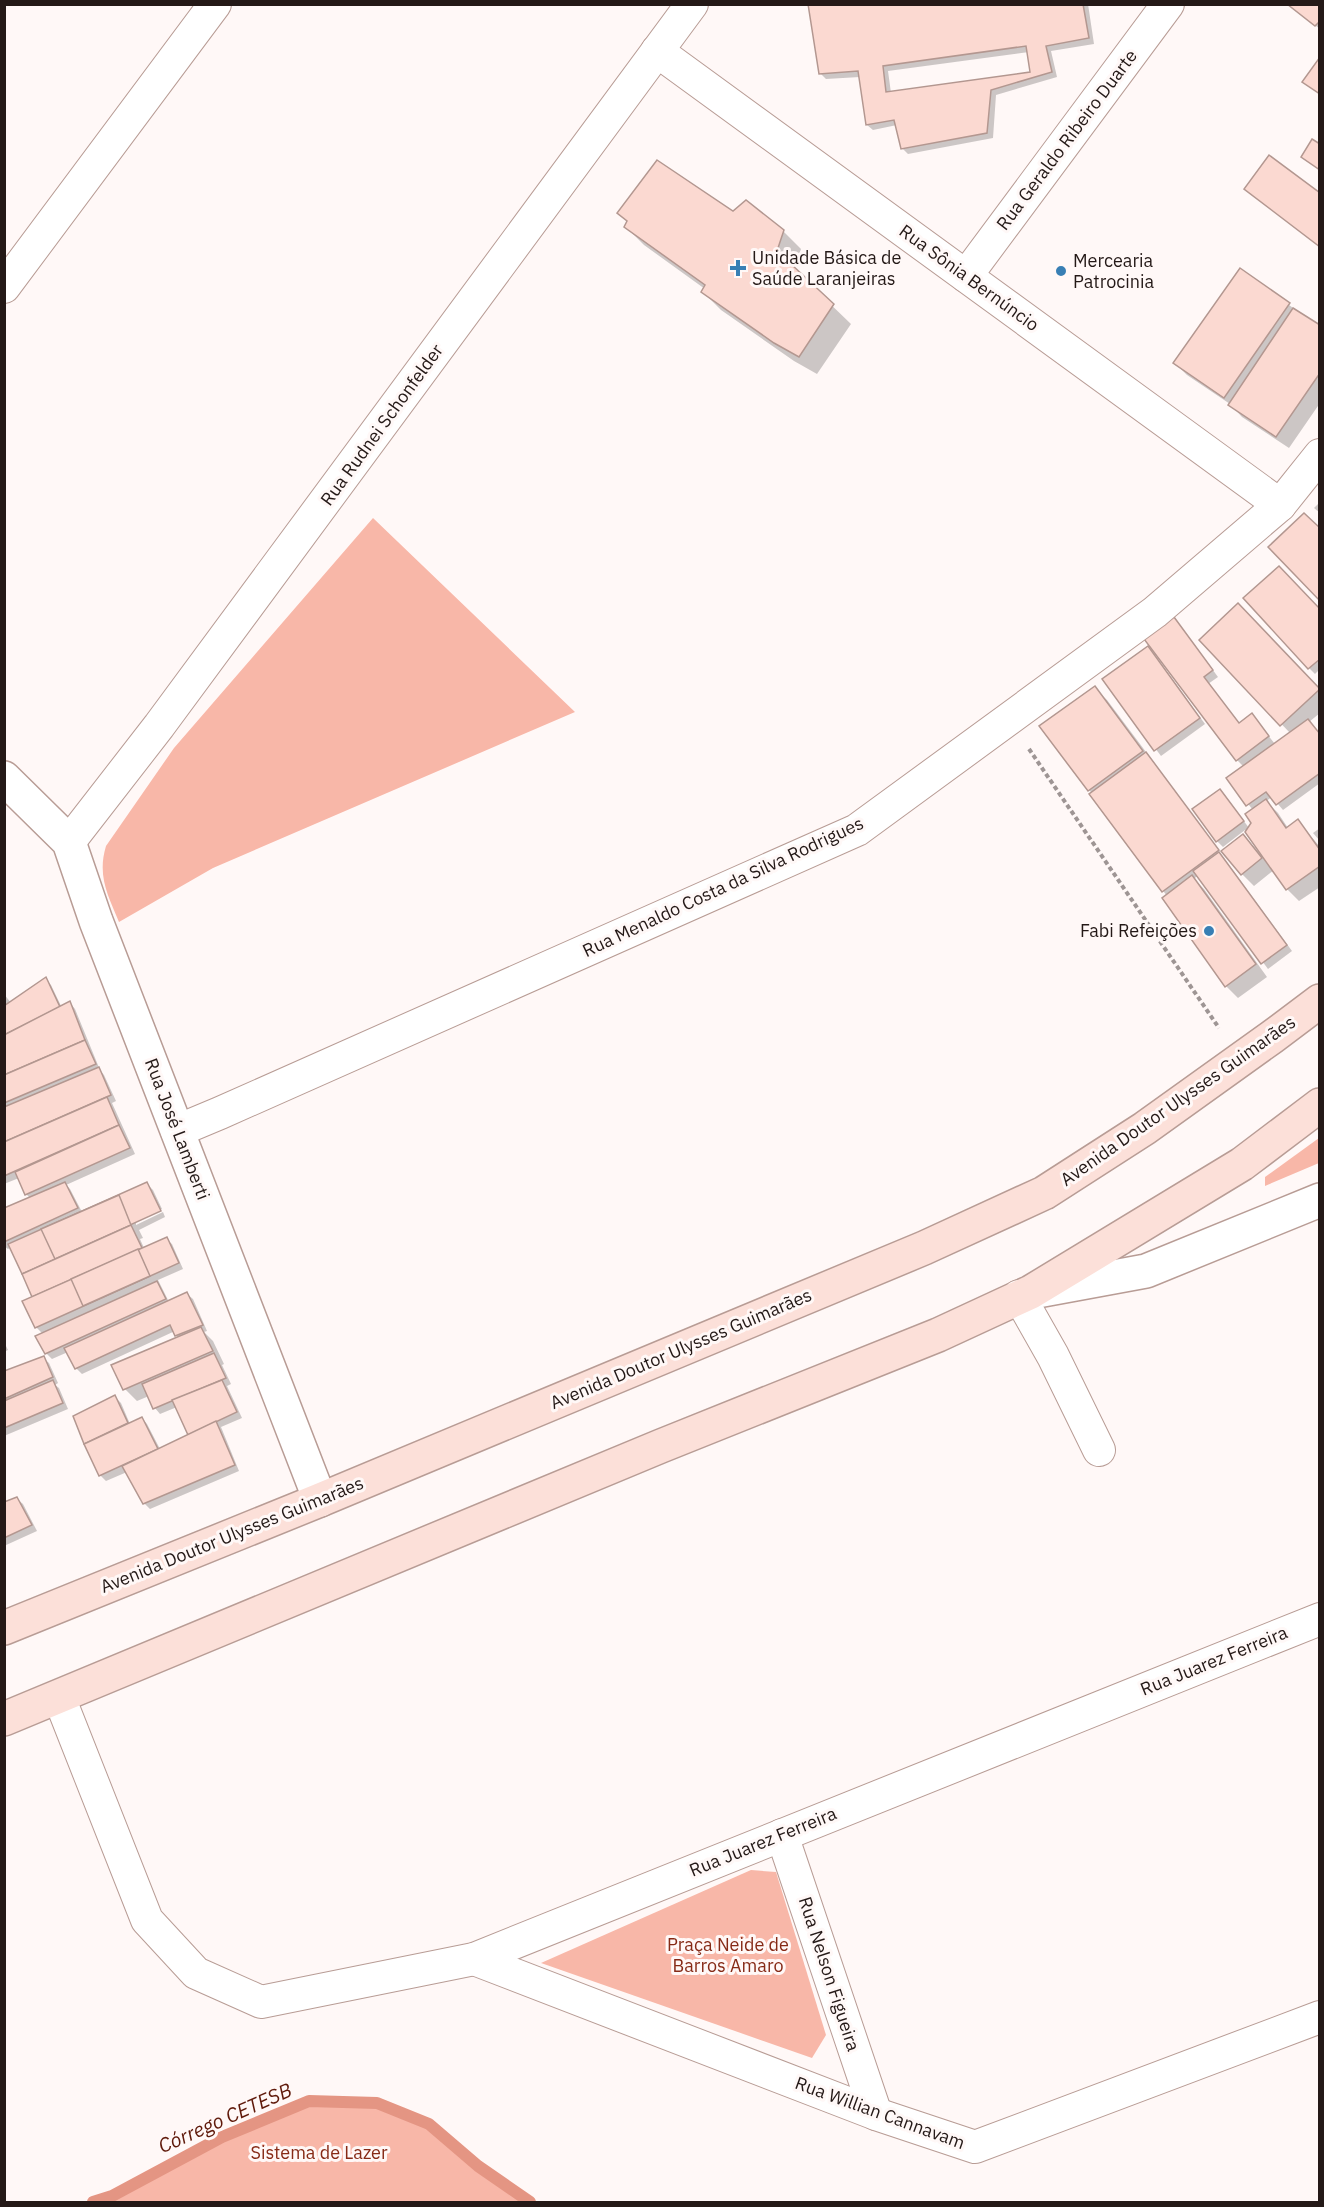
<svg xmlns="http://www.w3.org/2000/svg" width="1324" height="2207" viewBox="0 0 1324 2207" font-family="'IBM Plex Sans',sans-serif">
  <rect width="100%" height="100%" fill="#fff8f7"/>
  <g fill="#f8b7a8">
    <path d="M373 518 575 712 213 868 119 922C108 895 97 876 106 846L174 748Z"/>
    <polygon points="1319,1138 1319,1163 1265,1186 1265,1177"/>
    <polygon points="751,1870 776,1872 826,2035 812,2058 541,1963"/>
    <polygon points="309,2101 377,2103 429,2124 530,2202 93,2202 112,2196 222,2137"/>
  </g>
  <g fill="#0003" fill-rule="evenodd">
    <path d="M809 4H1088L1094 44 1051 51 1057 77 996 95 993 138 908 154 902 148 897 125 873 130 867 125 860 77 826 79 820 73ZM1029 52 1032 73 891 93 888 71Z"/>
    <polygon points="1287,4 1320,4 1320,29"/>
    <polygon points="619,213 733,213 783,231 801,249 794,269 851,324 817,374 794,361 721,310 703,292 705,289 644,245 626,227 628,222"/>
    <polygon points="1240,270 1320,327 1320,403 1289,448 1242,417 1230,404 1187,375 1175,363"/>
    <polygon points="1320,502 1320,513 1314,508"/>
    <polygon points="1320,611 1320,669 1315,674 1309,668"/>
    <polygon points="1250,618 1320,690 1320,713 1309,722 1320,735 1320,783 1283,810 1272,797 1266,801 1278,813 1288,828 1298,821 1320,847 1320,887 1299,901 1287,889 1274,870 1254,886 1242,874 1243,836 1258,851 1259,849 1245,830 1223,847 1217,841 1226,797 1249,828 1253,824 1253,810 1228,779 1244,767 1237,760 1179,624 1218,677 1208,684 1239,725 1252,715 1275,744 1290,733 1201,640"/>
    <polygon points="1154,654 1205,724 1161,756 1104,680"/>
    <polygon points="1094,688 1107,700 1152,760 1292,951 1268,969 1198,875 1194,879 1204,889 1267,977 1238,998 1226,986 1167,896 1091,795 1093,794 1089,790"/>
    <polygon points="1320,828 1320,841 1313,833"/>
    <polygon points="45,979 51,985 62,1008 70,1003 75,1009 100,1070 104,1075 116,1101 112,1103 135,1154 66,1185 70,1189 82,1212 147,1184 153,1190 162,1209 136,1221 136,1225 163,1212 165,1217 139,1230 143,1238 140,1239 144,1248 166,1239 172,1244 183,1269 158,1280 169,1302 187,1294 193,1299 207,1331 204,1332 213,1341 224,1364 222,1365 231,1384 227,1386 242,1418 221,1427 239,1471 150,1509 144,1503 127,1472 106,1481 100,1475 75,1417 115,1397 121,1403 130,1424 142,1418 147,1424 160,1449 190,1436 177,1407 160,1414 155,1408 149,1396 137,1401 125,1389 179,1338 175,1331 82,1374 76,1368 68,1352 52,1359 46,1353 43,1334 36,1327 34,1297 11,1247 8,1249 4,1246 4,1210 30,1198 26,1194 19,1178 4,1184 4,994 11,1003"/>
    <polygon points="4,1342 8,1350 4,1352"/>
    <polygon points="43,1358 49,1363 58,1383 55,1385 59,1388 68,1409 4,1436 4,1373"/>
    <polygon points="17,1499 23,1504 37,1531 4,1546 4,1504"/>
  </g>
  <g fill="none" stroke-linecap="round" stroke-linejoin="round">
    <polyline stroke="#e49583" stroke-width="12" points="93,2202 112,2196 222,2137 309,2101 377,2103 429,2124 478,2166 530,2202"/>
  </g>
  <g fill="#fbd9d1" stroke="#b39790" stroke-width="1.5" fill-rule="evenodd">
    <path d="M808 4H1083L1089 38 1046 46 1052 72 991 90 987 133 901 149 894 120 866 125 858 71 819 74ZM1026 46 1030 72 886 92 883 66Z"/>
    <polygon points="1287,4 1320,4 1320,21 1315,26"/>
    <polygon points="1320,57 1320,94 1302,82"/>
    <polygon points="1312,139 1320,144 1320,170 1301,157"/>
    <polygon points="1269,155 1320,193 1320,247 1244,189"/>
    <polygon points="657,160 733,211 746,200 784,230 777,251 834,304 799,357 774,343 701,292 705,285 624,227 627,221 617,213"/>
    <polygon points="1240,268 1290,303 1224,398 1173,363"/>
    <polygon points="1293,308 1320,325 1320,373 1276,437 1228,405"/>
    <polygon points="1304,513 1320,528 1320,601 1268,547"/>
    <polygon points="1279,566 1320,609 1320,659 1308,669 1243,598"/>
    <polygon points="1238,603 1320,689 1280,726 1199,640"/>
    <polygon points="1174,617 1213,670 1204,677 1239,723 1252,713 1269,736 1236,761 1144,639"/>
    <polygon points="1148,646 1200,718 1154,751 1102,679"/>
    <polygon points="1095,686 1143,751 1088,791 1039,726"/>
    <polygon points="1308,719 1320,734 1320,773 1276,805 1266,792 1246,806 1226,778"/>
    <polygon points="1146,752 1219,850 1162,892 1089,794"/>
    <polygon points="1220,789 1244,821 1216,842 1192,809"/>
    <polygon points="1266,799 1286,828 1298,819 1320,850 1320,866 1286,890 1245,832 1251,823 1245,814"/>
    <polygon points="1243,834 1262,858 1241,875 1221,851"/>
    <polygon points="1219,852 1287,945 1261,964 1193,871"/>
    <polygon points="1192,875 1256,964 1225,987 1162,898"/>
    <polygon points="46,977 60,1007 4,1035 4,1006"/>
    <polygon points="70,1001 85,1040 4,1075 4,1035"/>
    <polygon points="85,1040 96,1064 4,1103 4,1075"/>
    <polygon points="99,1067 111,1095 4,1142 4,1107"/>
    <polygon points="107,1097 119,1125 4,1176 4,1142"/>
    <polygon points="119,1125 130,1148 25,1195 15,1172"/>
    <polygon points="65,1182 78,1208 4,1242 4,1208"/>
    <polygon points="147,1182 161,1211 22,1274 8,1244"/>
    <polygon points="119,1195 131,1225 55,1259 41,1229"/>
    <polygon points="131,1225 142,1248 32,1297 22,1274"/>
    <polygon points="167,1237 179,1263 35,1328 22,1301"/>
    <polygon points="138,1249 150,1276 83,1306 71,1279"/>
    <polygon points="157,1281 166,1299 45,1354 35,1336"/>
    <polygon points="187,1292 203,1325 175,1336 170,1325 75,1369 64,1348"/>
    <polygon points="201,1327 213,1351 123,1390 111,1365"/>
    <polygon points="214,1353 226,1378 153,1409 142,1384"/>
    <polygon points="44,1356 53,1377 4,1399 4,1371"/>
    <polygon points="53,1380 63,1403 4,1428 4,1401"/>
    <polygon points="222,1380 237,1412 188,1435 172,1400"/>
    <polygon points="115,1395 128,1423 84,1444 73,1416"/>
    <polygon points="142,1417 158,1449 99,1476 84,1444"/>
    <polygon points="216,1421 235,1465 143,1504 122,1466"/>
    <polygon points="17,1497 32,1525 4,1538 4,1502"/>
  </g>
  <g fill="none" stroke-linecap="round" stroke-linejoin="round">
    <defs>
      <g id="minor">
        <polyline points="657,51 1280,505"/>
        <polyline points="966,276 1168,4"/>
        <polyline points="4,287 215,4"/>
        <polyline points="69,842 159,726 692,4"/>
        <polyline points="177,1131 220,1113 857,830 1155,612 1280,505 1320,455"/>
        <polyline points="1019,1296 1053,1356 1099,1450"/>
        <polyline points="59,1697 147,1920 196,1973 261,2002 474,1959 1320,1619"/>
        <polyline points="782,1835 876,2114"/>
        <polyline points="474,1959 876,2114 975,2147 1320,2017"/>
      </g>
      <g id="tertiary">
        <polyline points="4,778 69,842 96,921 320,1500"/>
        <polyline points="1032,1292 1146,1271 1320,1200"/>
      </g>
      <g id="secondary">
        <polyline points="4,1628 320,1500 924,1248 1044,1193 1145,1128 1272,1037 1320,1001"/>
        <polyline points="4,1719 661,1446 938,1335 1031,1292 1242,1164 1320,1105"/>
      </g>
    </defs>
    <use href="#minor" stroke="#b89c95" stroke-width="34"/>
    <use href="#tertiary" stroke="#b89c95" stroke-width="36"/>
    <use href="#secondary" stroke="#b89c95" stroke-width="36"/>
    <polyline stroke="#9e9594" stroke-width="4" stroke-dasharray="4.5 3" stroke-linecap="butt" points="1029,749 1219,1028"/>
    <use href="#minor" stroke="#fff" stroke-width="32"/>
    <use href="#tertiary" stroke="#fff" stroke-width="33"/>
    <use href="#secondary" stroke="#fce0d9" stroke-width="33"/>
  </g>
  <g fill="#387fb4" stroke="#fff8f7" stroke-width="2">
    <path d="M735 259h6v6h6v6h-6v6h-6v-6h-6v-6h6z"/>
    <circle cx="1061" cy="271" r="6"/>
    <circle cx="1209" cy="931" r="6"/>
  </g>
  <g text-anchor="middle" stroke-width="6" stroke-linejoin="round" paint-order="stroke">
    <g font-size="18" fill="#241917" stroke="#fff8f7">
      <text transform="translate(1067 140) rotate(-53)" y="6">Rua Geraldo Ribeiro Duarte</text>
      <text transform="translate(969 278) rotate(36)" y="6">Rua Sônia Bernúncio</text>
      <text transform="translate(382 425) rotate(-54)" y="6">Rua Rudnei Schonfelder</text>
      <text transform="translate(723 887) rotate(-25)" y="6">Rua Menaldo Costa da Silva Rodrigues</text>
      <text transform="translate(1178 1101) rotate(-35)" y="6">Avenida Doutor Ulysses Guimarães</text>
      <text transform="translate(177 1129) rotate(69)" y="6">Rua José Lamberti</text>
      <text transform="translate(681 1349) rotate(-23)" y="6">Avenida Doutor Ulysses Guimarães</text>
      <text transform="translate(232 1535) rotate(-22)" y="6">Avenida Doutor Ulysses Guimarães</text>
      <text transform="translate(1214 1661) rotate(-22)" y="6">Rua Juarez Ferreira</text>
      <text transform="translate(763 1842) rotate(-22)" y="6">Rua Juarez Ferreira</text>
      <text transform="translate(829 1974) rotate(72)" y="6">Rua Nelson Figueira</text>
      <text transform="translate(880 2113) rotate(20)" y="6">Rua Willian Cannavam</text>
    </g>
    <g font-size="18" fill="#241917" stroke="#fff8f7" text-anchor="start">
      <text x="752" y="264">Unidade Básica de<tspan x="752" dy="21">Saúde Laranjeiras</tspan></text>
      <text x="1073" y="267">Mercearia<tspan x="1073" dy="21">Patrocinia</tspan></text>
      <text x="1197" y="937" text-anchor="end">Fabi Refeições</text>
    </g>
    <g font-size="18" fill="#862a16" stroke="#fff8f7">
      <text x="728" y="1951">Praça Neide de<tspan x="728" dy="21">Barros Amaro</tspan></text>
      <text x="319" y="2159">Sistema de Lazer</text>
    </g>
    <g font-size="20" font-style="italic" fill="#5f190a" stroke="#fff8f7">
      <text transform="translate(225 2118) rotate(-24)" y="7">Córrego CETESB</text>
    </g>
  </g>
  <rect width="1324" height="2207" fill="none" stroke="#241917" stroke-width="12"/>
</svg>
